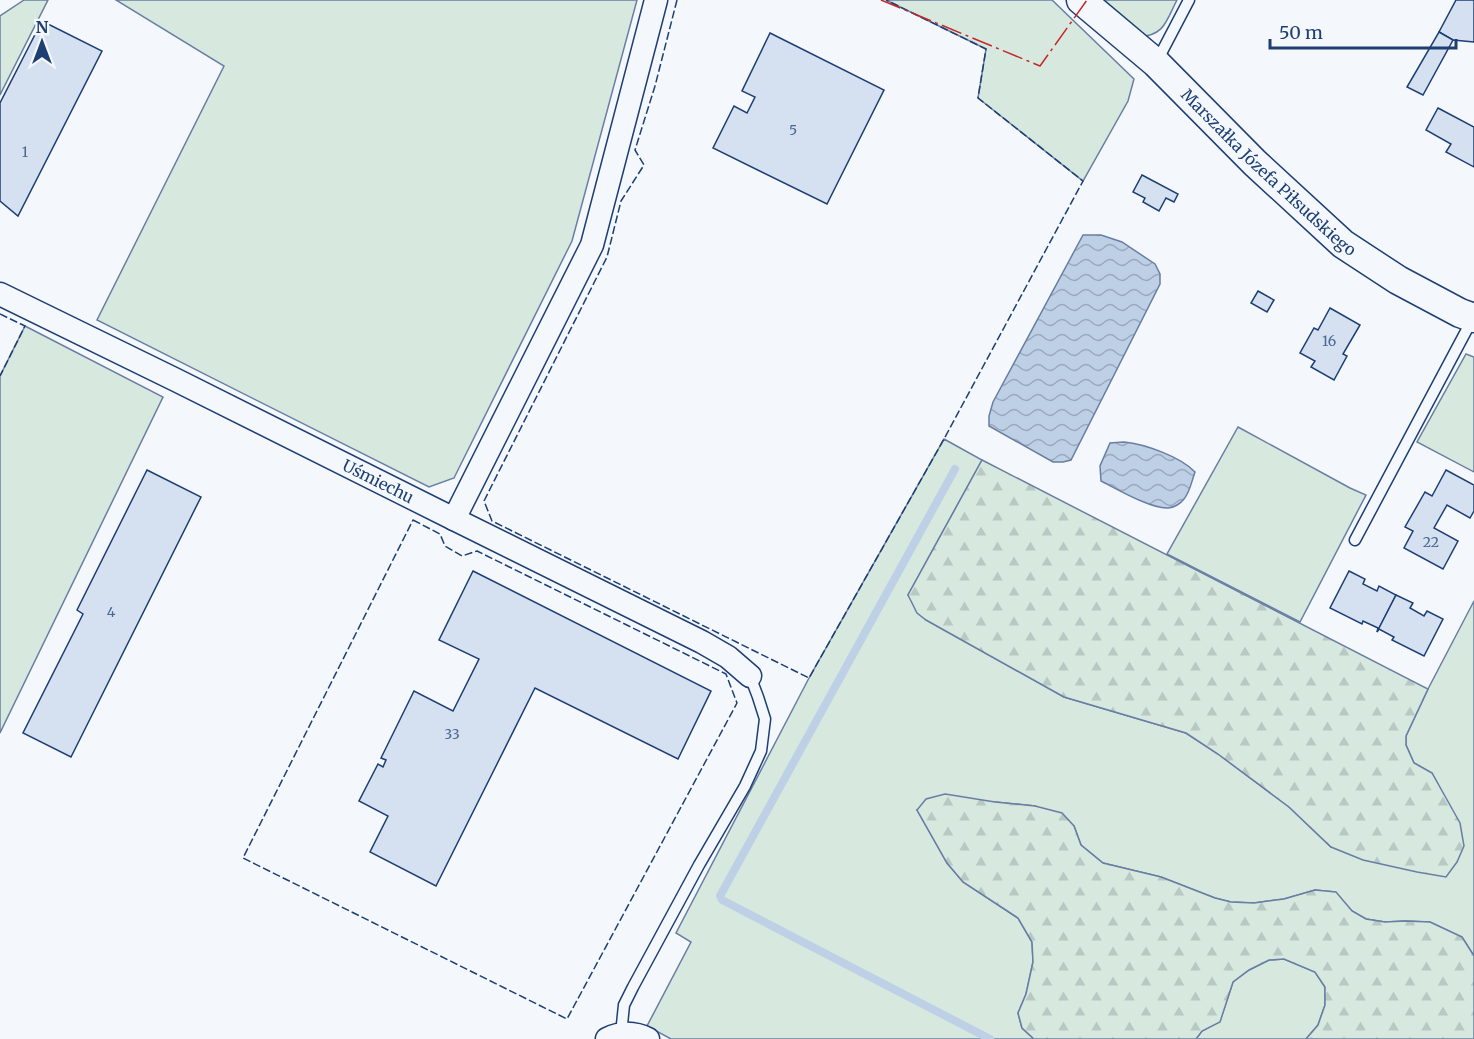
<svg xmlns="http://www.w3.org/2000/svg" width="1474" height="1039" viewBox="0 0 1474 1039" font-family="Merriweather,serif">
  <defs>
    <pattern id="forest-firs" width="22" height="20" patternUnits="userSpaceOnUse" patternTransform="scale(1.5)"><rect width="22" height="20" fill="#d7e8df"/><path d="M5 1l3.5 6h-7zM16 11l3.5 6h-7z" fill="#b8c8c3"/></pattern>
    <pattern id="water-waves" width="16" height="10" patternUnits="userSpaceOnUse" patternTransform="scale(1.5)"><rect width="16" height="10" fill="#bed0e5"/><path d="M0 5q4-4 8 0t8 0" fill="none" stroke="#9aaabe"/></pattern>
  </defs>
  <rect width="100%" height="100%" fill="#f4f7fb"/>
  <g fill="#d7e8df" stroke="#687fa3" stroke-width="1.5">
    <polygon points="24,0 48,0 0,95 0,16"/>
    <polygon points="116,0 637,0 572,241 454,478 429,487 97,320 224,66"/>
    <polygon points="886,0 1052,0 1134,79 1128,101 1083,181 978,98 986,49"/>
    <path d="M1101 0H1177C1166 21 1165 35 1139 37Z"/>
    <polygon points="25,326 163,397 0,733 0,376"/>
    <polygon points="1466,354 1474,357 1474,472 1417,442"/>
    <polygon points="1238,427 1350,488 1366,495 1300,622 1167,554"/>
    <polygon points="944,439 982,460 908,595 926,620 1064,697 1186,733 1218,754 1289,807 1331,847 1442,792 1432,773 1414,763 1406,745 1406,736 1428,689 1474,601 1474,956 1462,937 1430,922 1405,921 1385,922 1366,919 1352,911 1335,892 1315,890 1284,899 1254,903 1231,902 1215,898 1161,877 1103,863 1081,845 1074,826 1035,806 995,802 917,810 947,863 963,882 1018,918 1032,942 1033,962 1026,994 1018,1013 1022,1028 1034,1039 671,1039 647,1026 691,942 676,933 809,678"/>
    <polygon points="1284,959 1315,972 1325,987 1325,1005 1318,1025 1306,1039 1196,1039 1202,1031 1220,1021 1233,982 1249,970 1269,960"/>
  </g>
  <g fill="url(#forest-firs)" stroke="#687fa3" stroke-width="1.5">
    <polygon points="982,460 1428,689 1406,736 1406,745 1414,763 1432,773 1460,823 1464,846 1457,862 1446,877 1417,872 1363,860 1331,847 1289,807 1218,754 1186,733 1064,697 926,620 917,613 908,595"/>
    <polygon points="945,794 995,802 1035,806 1062,813 1074,826 1081,845 1103,863 1161,877 1215,898 1231,902 1254,903 1284,899 1315,890 1336,892 1352,911 1366,919 1385,922 1405,921 1430,922 1462,937 1474,956 1474,1039 1306,1039 1318,1025 1325,1005 1325,987 1315,972 1284,959 1269,960 1249,970 1233,982 1220,1022 1202,1031 1196,1039 1034,1039 1022,1028 1018,1013 1026,994 1033,962 1032,942 1018,918 963,882 947,863 917,810 926,799"/>
  </g>
  <g fill="url(#water-waves)" stroke="#687fa3" stroke-width="1.5">
    <polygon points="1083,235 1101,235 1122,242 1155,264 1160,274 1160,284 1071,460 1063,462 1053,462 989,426 989,416 993,402"/>
    <path d="M1124 442C1145 444 1181 457 1195 472 1192 480 1190 492 1184 499 1181 503 1174 508 1168 508 1151 509 1117 489 1101 481L1100 466 1110 443Z"/>
  </g>
  <g fill="none" stroke-linecap="round" stroke-linejoin="round">
    <polyline stroke="#bed0e5" stroke-width="8" points="955,469 720,896 722,900 726,902 990,1039"/>
  </g>
  <g fill="#d5e0f0" stroke="#1d3f73" stroke-width="1.5">
    <polygon points="1456,0 1474,0 1474,42 1453,40 1439,32"/>
    <polygon points="42,21 102,51 18,216 0,201 0,103"/>
    <polygon points="1439,32 1453,40 1423,95 1407,87"/>
    <polygon points="770,33 884,90 827,204 713,148 734,106 747,113 755,97 742,91"/>
    <polygon points="1438,108 1474,127 1474,167 1446,152 1451,144 1426,130"/>
    <polygon points="1142,175 1178,194 1174,202 1166,198 1159,211 1143,202 1145,198 1133,192"/>
    <polygon points="1258,291 1274,300 1267,312 1251,303"/>
    <polygon points="1330,308 1360,325 1343,354 1347,356 1334,380 1311,367 1315,361 1300,353 1314,328 1318,330"/>
    <polygon points="147,470 201,497 71,757 23,733 83,614 77,610"/>
    <polygon points="1446,470 1474,485 1474,511 1470,518 1447,505 1434,528 1458,541 1443,569 1404,548 1413,531 1405,527 1425,492 1432,496"/>
    <polygon points="473,571 711,691 678,759 535,688 436,886 370,852 388,816 359,801 378,764 383,767 386,760 381,758 414,691 453,711 479,659 439,640"/>
    <polygon points="1349,571 1365,579 1363,584 1377,591 1379,586 1396,595 1377,632 1378,628 1363,621 1362,624 1330,608"/>
    <polygon points="1396,595 1413,603 1410,608 1424,616 1427,611 1443,619 1424,656 1392,640 1394,637 1379,629 1377,632"/>
  </g>
  <g fill="none" stroke-linecap="round" stroke-linejoin="round">
    <defs>
      <g id="service">
        <polyline points="1156,63 1189,0"/>
        <polyline points="1355,540 1473,318"/>
        <polyline points="621,1034 624,1005 633,987 699,865 745,786 761,751 765,719 758,697 750,676"/>
      </g>
      <g id="minor">
        <path id="s1" d="M0 294 176 380 454 519 702 642 728 657 750 676"/>
        <polyline points="454,519 592,245 656,0"/>
        <path d="M607 1039C621 1032 634 1032 648 1039"/>
      </g>
      <g id="tertiary">
        <path id="s2" d="M1081 0 1156 63 1255 163 1343 244 1398 280 1460 313 1474 318"/>
      </g>
    </defs>
    <use href="#service" stroke="#1d3f73" stroke-width="13"/>
    <use href="#minor" stroke="#1d3f73" stroke-width="25"/>
    <use href="#tertiary" stroke="#1d3f73" stroke-width="31"/>
    <use href="#service" stroke="#f4f7fb" stroke-width="10"/>
    <use href="#minor" stroke="#f4f7fb" stroke-width="22"/>
    <use href="#tertiary" stroke="#f4f7fb" stroke-width="28"/>
    <g stroke="#1d3f73" stroke-width="1.5" stroke-dasharray="8 3" stroke-linecap="butt">
      <polyline points="677,0 655,86 635,150 644,165 621,201 607,257 484,501 492,521 809,678 944,439 1083,181 978,98 986,49 886,0"/>
      <polyline points="0,314 25,326 0,376"/>
      <polygon points="413,520 440,534 445,546 462,556 477,551 726,674 737,703 567,1019 243,858"/>
    </g>
    <polyline stroke="#c62828" stroke-width="1.5" stroke-dasharray="21 4.5 3 4.5" stroke-linecap="butt" points="881,0 1040,66 1087,0"/>
  </g>
  <g text-anchor="middle" stroke-width="4.5" stroke-linejoin="round" paint-order="stroke">
    <g font-size="14" fill="#4b6792">
      <text x="793" y="135">5</text>
      <text x="25" y="157">1</text>
      <text x="1329" y="346">16</text>
      <text x="1431" y="547">22</text>
      <text x="111" y="617">4</text>
      <text x="452" y="739">33</text>
    </g>
    <g font-size="16" fill="#1d3f73" stroke="#f4f7fb">
      <text dy="6" stroke="none"><textPath href="#s2" startOffset="255">Marszałka Józefa Piłsudskiego</textPath></text>
      <text dy="6" stroke="none"><textPath href="#s1" startOffset="422">Uśmiechu</textPath></text>
    </g>
  </g>
  <g transform="translate(42 42)" stroke="#f4f7fb" stroke-width="4.5" paint-order="stroke">
  <path d="M0-4.5L10 22L0 15L-10 22Z" fill="#1d3f73"/>
  <text y="-9" font-size="16" font-weight="bold" text-anchor="middle" fill="#1d3f73">N</text>
  </g>
  <path d="M1270 39v9h186v-9" fill="none" stroke="#1d3f73" stroke-width="3"/>
  <text x="1279" y="39" font-size="18" fill="#1d3f73" stroke="#f4f7fb" stroke-width="4.5" paint-order="stroke">50 m</text>
</svg>
